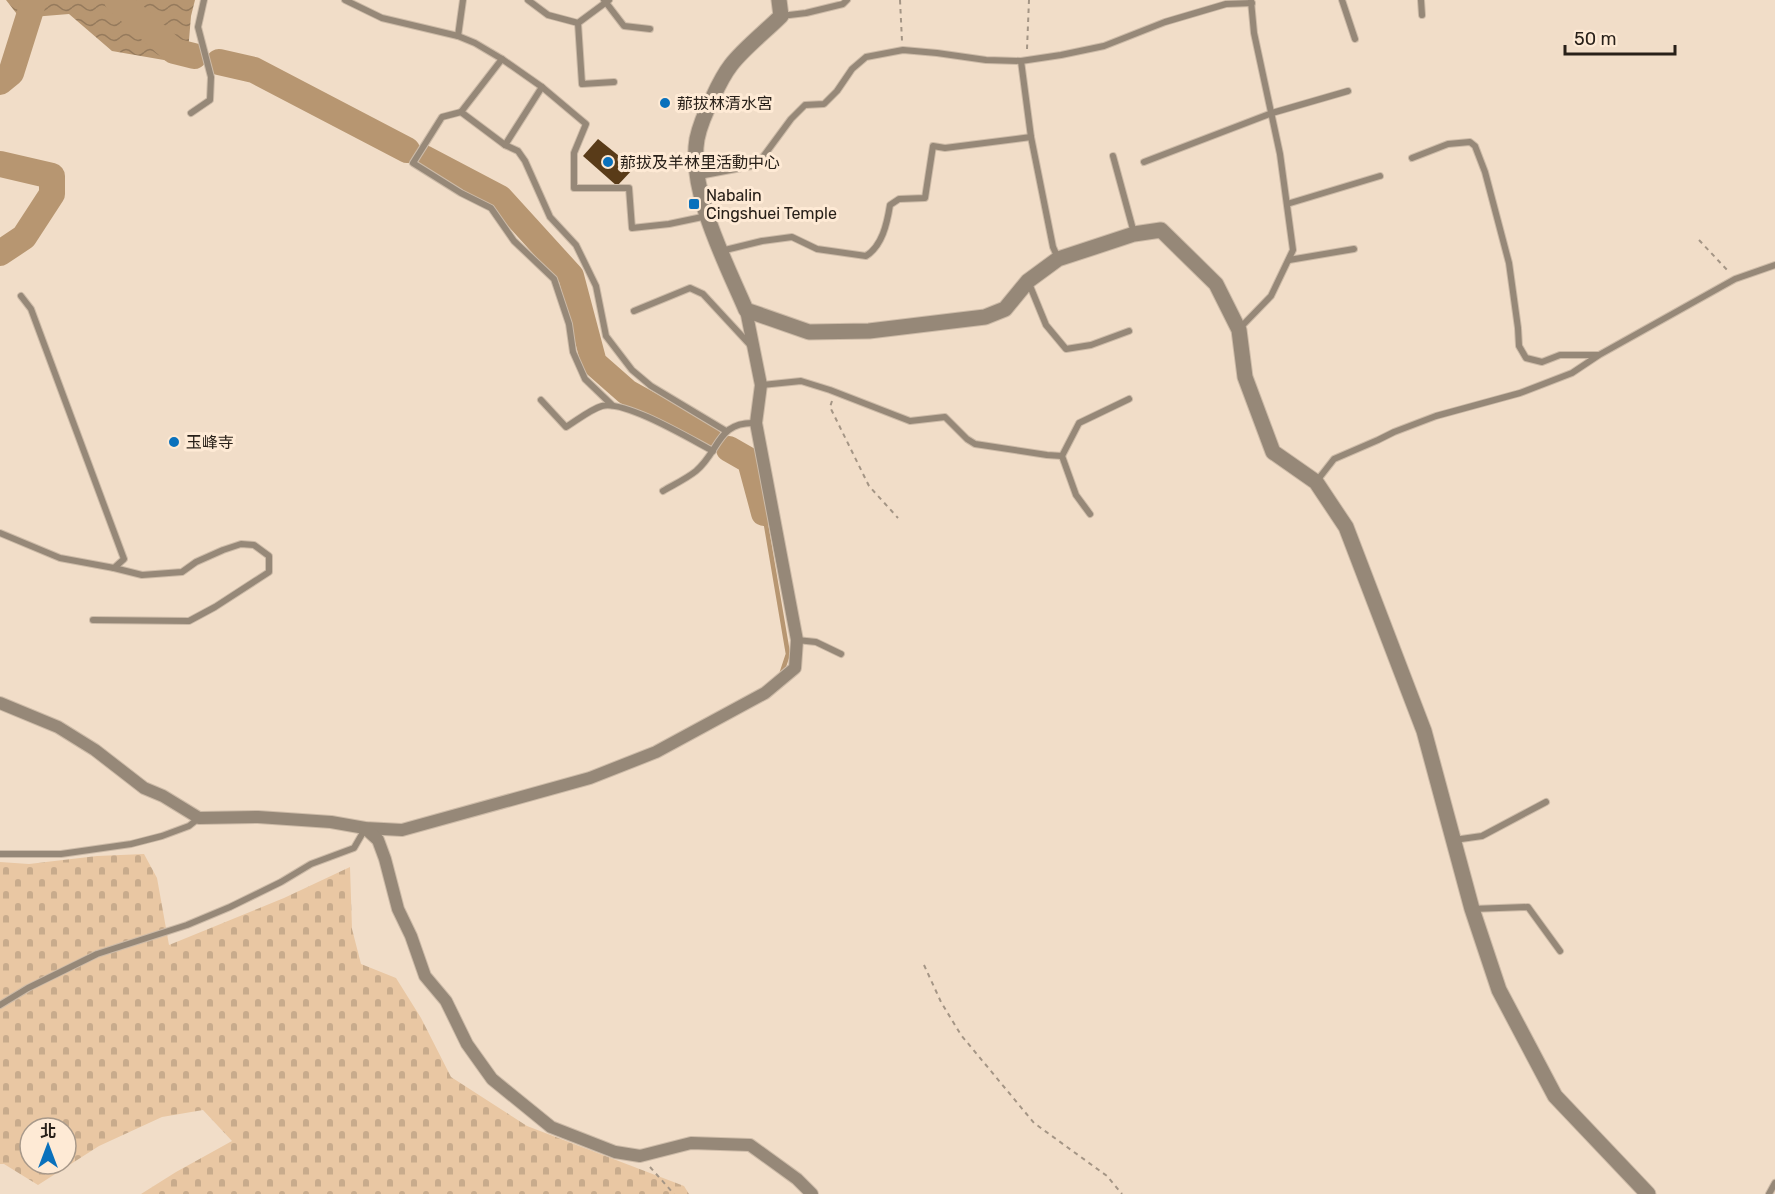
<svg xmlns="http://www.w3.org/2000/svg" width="1775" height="1194" viewBox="0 0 1775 1194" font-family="Rubik,'Noto Sans TC',sans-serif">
  <defs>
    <pattern id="cemetery-stones" width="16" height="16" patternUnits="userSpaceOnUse" patternTransform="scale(1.5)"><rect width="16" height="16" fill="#e9c7a3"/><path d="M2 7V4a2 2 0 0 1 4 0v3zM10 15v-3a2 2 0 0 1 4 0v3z" fill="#c8ab8c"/></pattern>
    <pattern id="water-waves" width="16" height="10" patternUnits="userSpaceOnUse" patternTransform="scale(1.5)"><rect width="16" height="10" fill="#b79671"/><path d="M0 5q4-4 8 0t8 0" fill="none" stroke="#957a5c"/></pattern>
  </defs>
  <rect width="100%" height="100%" fill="#f1ddc8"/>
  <path fill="url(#cemetery-stones)" fill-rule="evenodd" d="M144 854 157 878 169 945 284 898 350 867 352 929 361 964 396 978 421 1018 451 1077 527 1126 684 1186 689 1194H141L176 1172 232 1141 203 1110 162 1117 99 1146 38 1185 4 1164H0V862L29 864 97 856ZM30 1128H66V1164H30Z"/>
  <polygon fill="url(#water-waves)" points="6,0 195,0 191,16 187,64 112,51 69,14 20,18"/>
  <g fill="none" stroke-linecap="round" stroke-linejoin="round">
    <polyline stroke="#b79671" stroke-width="4.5" points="764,513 788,654 782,672"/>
    <g stroke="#b79671" stroke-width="26">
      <polyline points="117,0 174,51 194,56"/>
      <polyline points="219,62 254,70 407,150"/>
      <polyline points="0,82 11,73 34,0"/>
      <polyline points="424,158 500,198 571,276 594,363 627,392 708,437"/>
      <polyline points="0,164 52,176 52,194 24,237 0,253"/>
      <polyline points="729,449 750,461 764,513"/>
    </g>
  </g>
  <polygon fill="#593b18" points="598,139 634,168 617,186 583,156"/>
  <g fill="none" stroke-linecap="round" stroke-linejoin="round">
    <defs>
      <g id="service">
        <polyline points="345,0 382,18 458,36 475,43 502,59 542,87 586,124 574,153 574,188 629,188 632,228 669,224 707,216"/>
        <polyline points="528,0 548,15 578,23 609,0"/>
        <polyline points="604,0 624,26 650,29"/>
        <polyline points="1342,0 1355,39"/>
        <polyline points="1421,0 1422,15"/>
        <polyline points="781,16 806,13 843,4 847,0"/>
        <polyline points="578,23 582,84 614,82"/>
        <polyline points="458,36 463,0"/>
        <polyline points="1021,61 1031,137 1053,247 1058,258"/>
        <polyline points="461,112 502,59"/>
        <polyline points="191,113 210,100 211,77 198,27 204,0"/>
        <polyline points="505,145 542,87"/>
        <polyline points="1113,156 1134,233"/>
        <polyline points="1412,158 1448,144 1470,142 1475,146 1485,172 1509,263 1518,328 1519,346 1526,358 1542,362 1560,355 1598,355"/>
        <polyline points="1144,162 1272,113 1348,91"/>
        <polyline points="699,176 757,165 791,119 805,105 824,104 837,91 852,69 866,57 903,50 937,53 986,60 1021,61 1061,55 1104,46 1165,22 1226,4 1252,3"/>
        <polyline points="1287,204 1380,176"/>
        <path d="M721 251 762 241 792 237 817 249 866 256C882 246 887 224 890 205L899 199 925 198 933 146 945 148 1031 137"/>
        <polyline points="1289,260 1354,249"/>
        <polyline points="1028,281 1046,325 1066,349 1091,345 1129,331"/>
        <polyline points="634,311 690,288 703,294 752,347"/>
        <polyline points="1239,329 1271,296 1293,250 1280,154 1254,33 1251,1"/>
        <polyline points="761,385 801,381 830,390 910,421 945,417 967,439 975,444 1047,455 1062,456 1079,423 1129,399"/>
        <path d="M541 400 566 427C576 421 591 409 602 406 625 400 690 439 713 451"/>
        <polyline points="612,405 585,379 573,352 569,324 554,279 514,241 491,208 461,193 413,163 442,117 461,112 505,145 518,151 525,161 550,217 576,245 596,286 606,336 632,370 651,386 726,431"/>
        <polyline points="1062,456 1076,495 1090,514"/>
        <polyline points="1316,482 1334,459 1378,440 1394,432 1436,416 1520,393 1572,373 1599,355 1735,279 1775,265"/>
        <path d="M663 491C673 485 686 479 696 471 720 451 717 421 756 423"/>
        <polyline points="0,533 60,558 114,568 124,559 31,309 21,296"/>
        <polyline points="93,620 189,621 215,607 269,572 269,556 254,545 241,544 223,550 196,562 182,572 142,575 114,568"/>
        <polyline points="797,640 816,642 841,654"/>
        <polyline points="1454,840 1482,836 1546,802"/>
        <polyline points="0,854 61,854 131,844 162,836 189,826 199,818"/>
        <polyline points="1472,909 1528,907 1560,951"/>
        <polyline points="0,1005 28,988 97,954 187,925 230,907 281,882 311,864 354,848 365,829"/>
        <polyline points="1769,1194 1775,1183"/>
      </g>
      <g id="minor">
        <polyline points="0,703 58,727 95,750 144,788 163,796 199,818 258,817 331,822 365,828 402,830 590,778 656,752 765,693 795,668 797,640 756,423 761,385 746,310"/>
        <polyline points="365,828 378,840 385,859 398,909 411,936 425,976 446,1001 467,1044 492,1079 551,1127 615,1152 640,1156 691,1143 750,1145 797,1179 812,1194"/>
      </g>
      <path id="tertiary" d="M779 0 781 16C766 31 743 49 731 65 724 74 718 86 713 97 706 111 700 124 697 139 688 191 726 263 746 310L809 332 869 331 985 317 1005 309 1028 281 1058 259 1134 234 1161 230 1216 284 1239 330 1245 377 1273 452 1316 482 1346 527 1424 731 1472 909 1499 990 1555 1096 1648 1194"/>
    </defs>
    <use href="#service" stroke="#cdbba8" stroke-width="8"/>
    <use href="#minor" stroke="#cdbba8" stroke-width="14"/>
    <use href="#tertiary" stroke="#cdbba8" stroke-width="17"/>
    <g stroke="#a49585" stroke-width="2" stroke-dasharray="4.5 4.5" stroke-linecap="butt">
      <polyline points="900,0 902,41"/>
      <polyline points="1027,49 1029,0"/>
      <polyline points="1699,240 1729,272"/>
      <polyline points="832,401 830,407 869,486 898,518"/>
      <polyline points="924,965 941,1002 961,1035 1034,1123 1107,1176 1122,1194"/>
      <polyline points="650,1167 674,1194"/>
    </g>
    <use href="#service" stroke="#968878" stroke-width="6"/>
    <use href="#minor" stroke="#968878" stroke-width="12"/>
    <use href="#tertiary" stroke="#968878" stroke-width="15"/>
  </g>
  <g fill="#0a71bc" stroke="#feead5" stroke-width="2">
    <circle cx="665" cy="103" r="6"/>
    <circle cx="608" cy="162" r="6"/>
    <rect x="688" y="198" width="12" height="12" rx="3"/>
    <circle cx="174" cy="442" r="6"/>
  </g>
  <g text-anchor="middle" stroke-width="6" stroke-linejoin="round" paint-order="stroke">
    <g font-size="16" fill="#282019" stroke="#feead5" text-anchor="start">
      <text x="677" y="109">𦰡拔林清水宮</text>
      <text x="620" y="168">𦰡拔及羊林里活動中心</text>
      <text x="706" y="201">Nabalin<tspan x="706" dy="18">Cingshuei Temple</tspan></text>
      <text x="186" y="448">玉峰寺</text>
    </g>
  </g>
  <g transform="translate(48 1146)"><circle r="28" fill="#feead5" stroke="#a8998a" stroke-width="1.5"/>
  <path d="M0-4.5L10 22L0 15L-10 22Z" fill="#0a71bc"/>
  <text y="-9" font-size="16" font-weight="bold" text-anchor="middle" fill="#282019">北</text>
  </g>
  <path d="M1565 45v9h110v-9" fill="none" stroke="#282019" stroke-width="3"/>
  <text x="1574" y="45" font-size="18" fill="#282019" stroke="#feead5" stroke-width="4.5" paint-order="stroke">50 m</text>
</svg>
